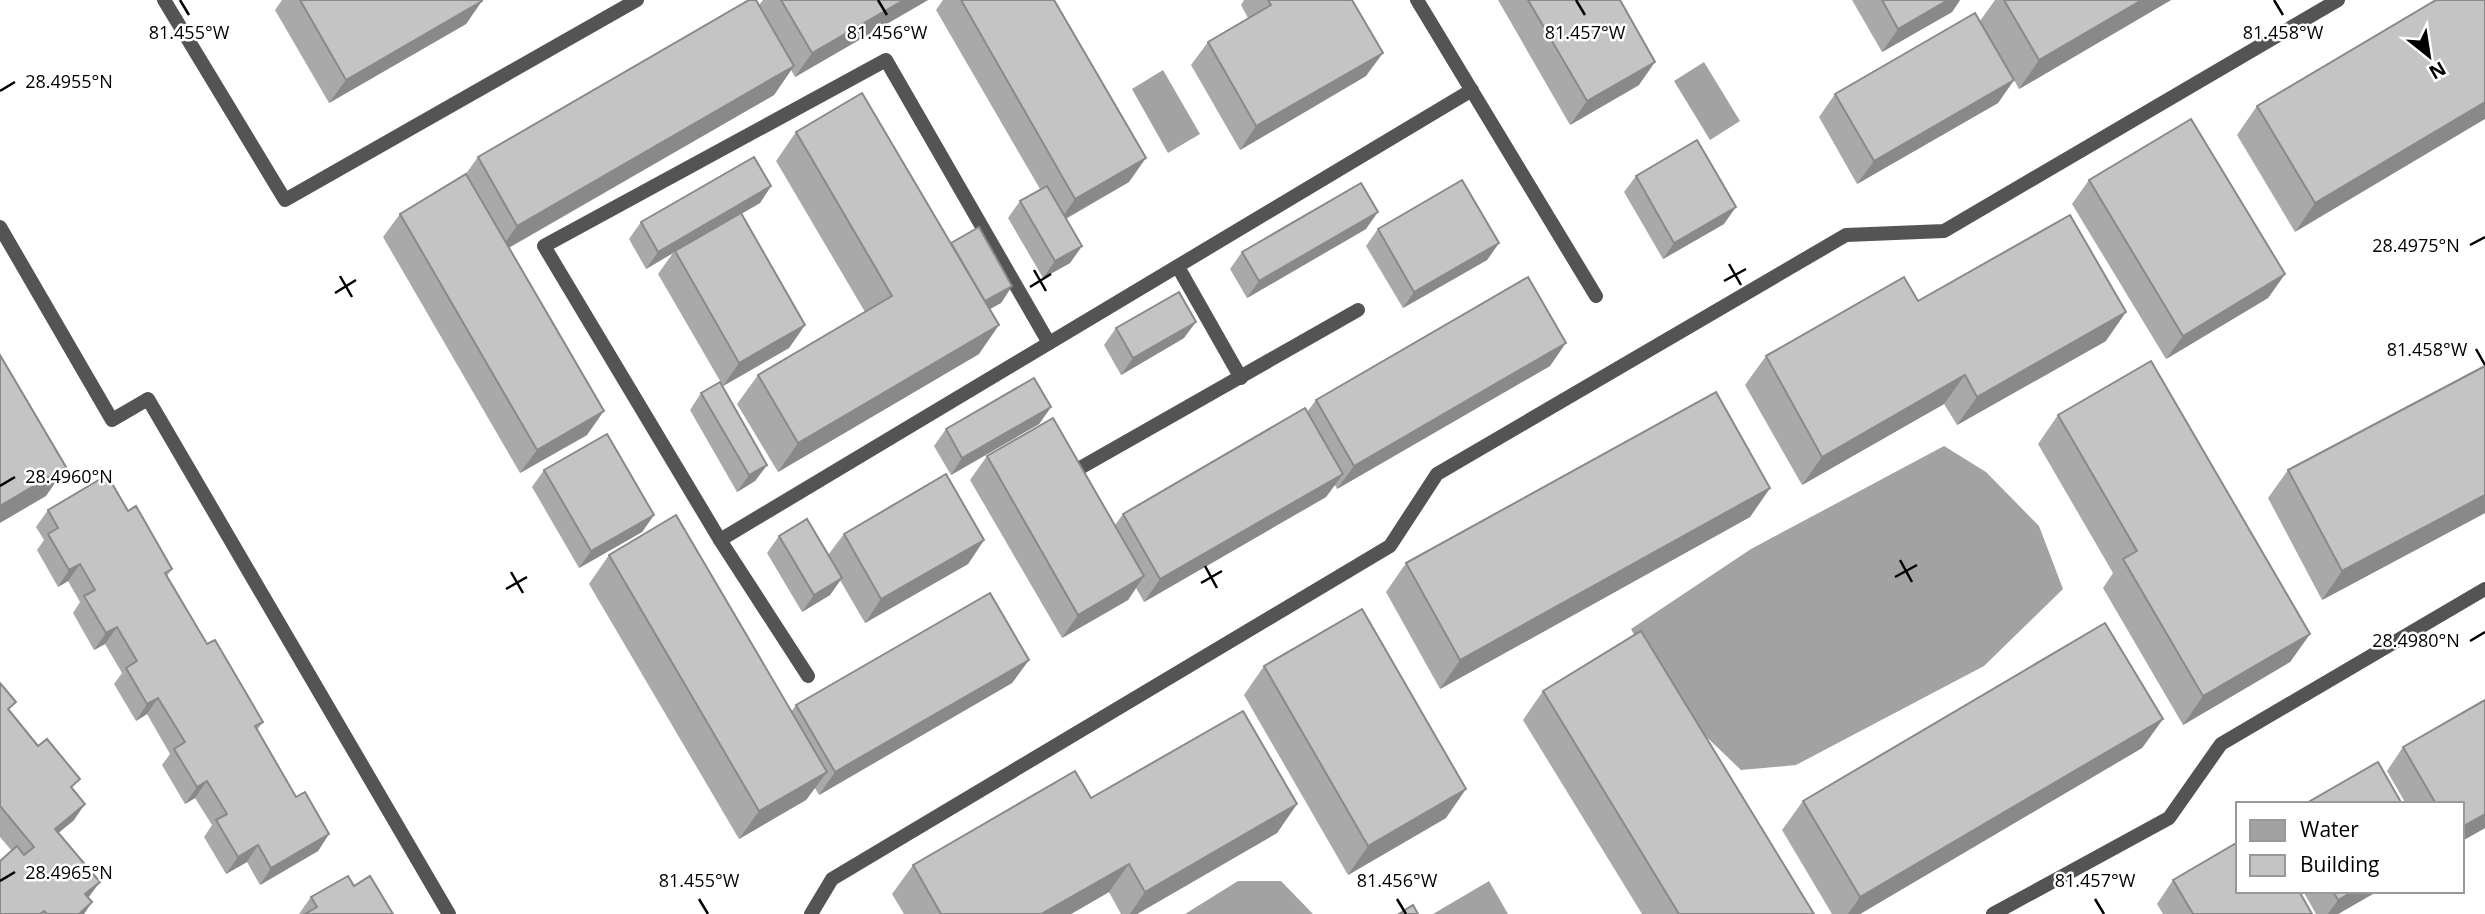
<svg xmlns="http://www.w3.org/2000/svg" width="2485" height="914" viewBox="0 0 2485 914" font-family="'Open Sans',sans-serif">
  <rect width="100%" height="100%" fill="#fff"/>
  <g fill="#a2a2a2">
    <polygon points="1704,62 1740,121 1710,140 1674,81"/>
    <polygon points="1163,70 1200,134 1168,153 1132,89"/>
    <polygon points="1944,446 1986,472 2039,526 2063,589 1984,666 1796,765 1741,770 1670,702 1631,629 1751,549"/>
    <polygon points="1238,881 1281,881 1313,914 1185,914"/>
    <polygon points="1489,881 1508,914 1433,914"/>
  </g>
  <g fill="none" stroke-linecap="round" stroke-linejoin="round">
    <g stroke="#545454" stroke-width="14">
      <polyline points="164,0 285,200 637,0"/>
      <polyline points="1417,0 1596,296"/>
      <polyline points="0,227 112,420 148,399 449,914"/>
      <polyline points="1178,267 1241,378"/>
      <polyline points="1080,468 1358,310"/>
      <polyline points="720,540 1472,90"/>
      <polyline points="808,676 720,540 544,246 886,60 1049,343"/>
      <polyline points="811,914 832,879 1390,546 1437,474 1846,235 1944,231 2338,0"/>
      <polyline points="1993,914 2169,818 2221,744 2485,589"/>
    </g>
  </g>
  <g fill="#a9a9a9">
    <polygon points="282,0 482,0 466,24 329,103 275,10"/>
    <polygon points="763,0 928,0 795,77 791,70 774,95 509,248 587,435 520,473 383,237 400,214 465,175 478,157 759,5"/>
    <polygon points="943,0 1054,0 1129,182 1066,219 1082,246 1070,263 1043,278 1008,218 1020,201 1040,189 936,10"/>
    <polygon points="1244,0 1352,0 1366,76 1240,150 1191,65 1208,42 1248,18 1241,5"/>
    <polygon points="1498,0 1620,0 1639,85 1570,125"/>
    <polygon points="1852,0 1960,0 1952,12 1882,52"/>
    <polygon points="1995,0 2171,0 2019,89 2014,80 1998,103 1857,184 1819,117 1835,94 1980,21"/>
    <polygon points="2485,0 2295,232 2237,135 2257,106"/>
    <polygon points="796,132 1012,286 1001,303 990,309 979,354 778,472 737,404 758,375 865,312 776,161"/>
    <polygon points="1636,176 1724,224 1663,259 1624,192"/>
    <polygon points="2089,180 2285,274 2268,298 2166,359 2072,204"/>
    <polygon points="771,186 760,203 741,214 805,325 789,348 723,386 658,274 673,253 646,269 629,239 641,222"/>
    <polygon points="1366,229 1247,298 1230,269 1242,252"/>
    <polygon points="1378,229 1499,243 1487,260 1403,308 1366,246"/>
    <polygon points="1918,301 2106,341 1957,425 1944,404 1802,485 1745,385 1766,356"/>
    <polygon points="1116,328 1184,338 1121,375 1104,345"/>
    <polygon points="1550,366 1337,489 1335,485 1326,497 1144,602 1136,588 1128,600 1062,638 970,480 987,456 1115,525 1123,514 1307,412 1316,400"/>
    <polygon points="2485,366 2485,513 2322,600 2268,498 2288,470"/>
    <polygon points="701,393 767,465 755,481 737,492 690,410"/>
    <polygon points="1051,407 1039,424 951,475 934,446 946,429"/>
    <polygon points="2058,415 2310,634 2290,662 2183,725 2103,588 2113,573 2038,444"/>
    <polygon points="544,470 654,515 642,532 579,568 532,487"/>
    <polygon points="1770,488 1750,517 1440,689 1386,592 1406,563"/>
    <polygon points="48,510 128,511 172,569 167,576 207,644 263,722 257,730 296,797 329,834 318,851 260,885 247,862 226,874 204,837 212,825 195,798 185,804 162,765 170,754 147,714 136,721 114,684 122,673 105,644 94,650 73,613 80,602 68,581 58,587 37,550 44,540 36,527"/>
    <polygon points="844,534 984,540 968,564 865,623 840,580 830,595 802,612 767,553 779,536 828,555"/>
    <polygon points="609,555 791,712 796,705 1029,660 1012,683 819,795 815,788 806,800 739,839 589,584"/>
    <polygon points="1264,666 1446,818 1348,875 1244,695"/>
    <polygon points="0,683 10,712 73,789 74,820 58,833 88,898 92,902 84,914 0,914 12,851 0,837"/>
    <polygon points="1543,691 1814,914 1642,914 1523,720"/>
    <polygon points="2485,700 2485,828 2462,841 2462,804 2406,804 2387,771 2403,747"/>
    <polygon points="2163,719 2142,748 1860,914 1832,914 1782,830 1803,801"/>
    <polygon points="1091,798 1297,804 1277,833 1137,914 1121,914 1109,892 1071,914 904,914 892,894 913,865"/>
    <polygon points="2173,880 2312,914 2163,914 2157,904"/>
    <polygon points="354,886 393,914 299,914 311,897"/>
    <polygon points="2303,891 2378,891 2338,914 2316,914"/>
  </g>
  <g fill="#898989">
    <polygon points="904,0 928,0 795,77 812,53"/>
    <polygon points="1948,0 1960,0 1952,12 1882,52 1898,29"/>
    <polygon points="2142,0 2171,0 2019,89 2039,60"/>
    <polygon points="482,1 466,24 329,103 346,80"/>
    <polygon points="1383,53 1366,76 1240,150 1256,126"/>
    <polygon points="1655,62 1639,85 1570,125 1587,101"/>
    <polygon points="794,66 774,95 497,254 517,226"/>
    <polygon points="2014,80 1998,103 1857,184 1874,161"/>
    <polygon points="2485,102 2485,119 2295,232 2315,203"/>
    <polygon points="1146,158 1129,182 1059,222 1075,199"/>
    <polygon points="771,186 760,203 675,252 675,251 673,253 646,269 658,252"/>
    <polygon points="1736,207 1724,224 1663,259 1674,243"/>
    <polygon points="1378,212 1366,229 1247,298 1259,281"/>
    <polygon points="1499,243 1487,260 1403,308 1414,292"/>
    <polygon points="1082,246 1070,263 1043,278 1055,261"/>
    <polygon points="2285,274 2268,298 2166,359 2183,336"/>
    <polygon points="1012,286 1001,303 970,320 982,304"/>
    <polygon points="2126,312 2106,341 1957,425 1977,397"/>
    <polygon points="1196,322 1184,338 1121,375 1133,358"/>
    <polygon points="805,325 789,348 723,386 739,363"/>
    <polygon points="999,325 979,354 778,472 798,443"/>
    <polygon points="1566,343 1550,366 1337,489 1354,466"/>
    <polygon points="1965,375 1944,404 1802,485 1822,457"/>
    <polygon points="1051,407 1039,424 951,475 962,458"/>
    <polygon points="604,411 587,435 520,473 537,450"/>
    <polygon points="767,465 755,481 737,492 749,475"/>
    <polygon points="66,467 46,496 0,523 0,506"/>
    <polygon points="1343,474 1326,497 1144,602 1160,579"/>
    <polygon points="1770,488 1750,517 1440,689 1460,660"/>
    <polygon points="2485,495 2485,513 2322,600 2342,571"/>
    <polygon points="654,515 642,532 579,568 591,551"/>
    <polygon points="984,540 968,564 865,623 881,599"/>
    <polygon points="80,564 68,581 58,587 69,570"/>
    <polygon points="1144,576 1128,600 1062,638 1078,615"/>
    <polygon points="842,578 830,595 802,612 814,595"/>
    <polygon points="117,627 105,644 94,650 106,633"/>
    <polygon points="2310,634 2290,662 2183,725 2203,696"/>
    <polygon points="1029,660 1012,683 819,795 835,772"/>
    <polygon points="158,698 147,714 136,721 147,704"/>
    <polygon points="2163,719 2142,748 1860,914 1848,914 1860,897"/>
    <polygon points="827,772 806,800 739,839 759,811"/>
    <polygon points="207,781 195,798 185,804 197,787"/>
    <polygon points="1466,789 1446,818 1348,875 1368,846"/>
    <polygon points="85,804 74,820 43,846 55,829"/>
    <polygon points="1297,804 1277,833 1137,914 1130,914 1145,892"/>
    <polygon points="2485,814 2485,828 2462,841 2462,827"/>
    <polygon points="329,834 318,851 260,885 271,868"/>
    <polygon points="258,845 247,862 226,874 238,857"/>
    <polygon points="1129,864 1109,892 1071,914 1041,914"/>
    <polygon points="100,882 88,898 85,894"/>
    <polygon points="2354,891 2378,891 2338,914 2328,914 2338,900"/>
    <polygon points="92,902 84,914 79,914"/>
  </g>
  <g fill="#c4c4c4" stroke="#898989" stroke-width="2">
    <polygon points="300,0 482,0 482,1 346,80"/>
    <polygon points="749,0 756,0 794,66 517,226 478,157"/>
    <polygon points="781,0 904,0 812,53"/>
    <polygon points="961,0 1054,0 1146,158 1075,199"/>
    <polygon points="1268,0 1352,0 1383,53 1256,126 1208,42 1271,5"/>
    <polygon points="1528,0 1620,0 1655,62 1587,101"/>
    <polygon points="1882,0 1948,0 1898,29"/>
    <polygon points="2004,0 2142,0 2039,60"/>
    <polygon points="2436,0 2485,0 2485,102 2315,203 2257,106"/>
    <polygon points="1975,13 2014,80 1874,161 1835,94"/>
    <polygon points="862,93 999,325 798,443 758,375 892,296 796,132"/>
    <polygon points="2191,119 2285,274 2183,336 2089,180"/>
    <polygon points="1697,140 1736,207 1674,243 1636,176"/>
    <polygon points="754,157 771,186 658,252 641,222"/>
    <polygon points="466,174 604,411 537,450 400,214"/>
    <polygon points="1462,180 1499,243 1414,292 1378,229"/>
    <polygon points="1361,183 1378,212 1259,281 1242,252"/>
    <polygon points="1047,186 1082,246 1055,261 1020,201"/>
    <polygon points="741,213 805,325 739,363 675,251"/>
    <polygon points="2070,215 2126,312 1977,397 1965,375 1822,457 1766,356 1904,277 1918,301"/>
    <polygon points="979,227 1012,286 985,301 951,243"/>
    <polygon points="1528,277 1566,343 1354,466 1316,400"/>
    <polygon points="1179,292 1196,322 1133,358 1116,328"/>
    <polygon points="0,355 66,467 0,506"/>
    <polygon points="2151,361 2310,634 2203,696 2123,559 2137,551 2058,415"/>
    <polygon points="2485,366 2485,495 2342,571 2288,470"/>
    <polygon points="1034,378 1051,407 962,458 946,429"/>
    <polygon points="720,382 767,465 749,475 701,393"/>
    <polygon points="1716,392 1770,488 1460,660 1406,563"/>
    <polygon points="1305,408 1343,474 1160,579 1123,514"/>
    <polygon points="1053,418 1144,576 1078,615 987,456"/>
    <polygon points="607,434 654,515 591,551 544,470"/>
    <polygon points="946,474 984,540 881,599 844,534"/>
    <polygon points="107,475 128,511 136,506 172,569 165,573 207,644 215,640 263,722 255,726 296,797 305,792 329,834 271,868 258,845 238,857 216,820 227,814 207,781 197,787 174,749 185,742 158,698 147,704 126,668 137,661 117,627 106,633 84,596 95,590 80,564 69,570 48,534 58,528 48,510"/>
    <polygon points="676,515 827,772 759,811 609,555"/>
    <polygon points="807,519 842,578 814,595 779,536"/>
    <polygon points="990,593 1029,660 835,772 796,705"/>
    <polygon points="1362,609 1466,789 1368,846 1264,666"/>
    <polygon points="2105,623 2163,719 1860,897 1803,801"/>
    <polygon points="1641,631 1814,914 1679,914 1543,691"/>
    <polygon points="0,683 16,702 8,709 38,746 47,739 80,779 71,787 85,804 55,829 100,882 85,894 92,902 79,914 47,914 44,911 40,914 0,914 0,861 17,846 24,855 34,847 0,806"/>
    <polygon points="2485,700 2485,814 2462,827 2462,804 2436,804 2403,747"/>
    <polygon points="1243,711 1297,804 1145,892 1129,864 1041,914 941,914 913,865 1075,771 1091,798"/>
    <polygon points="2378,762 2402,804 2305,804"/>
    <polygon points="2238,842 2238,891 2299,891 2312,914 2193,914 2173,880"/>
    <polygon points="348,876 354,886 370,876 393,914 305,914 317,907 311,897"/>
    <polygon points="2333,891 2354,891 2338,900"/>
    <polygon points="1413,905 1418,914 1399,914"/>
  </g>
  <path fill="none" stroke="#000" stroke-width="2.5" d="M180 0 189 15M878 0 887 15M1576 0 1585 15M2274 0 2283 15M0 91 15 82M2470 245 2485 237M1729 264 1741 285M1034 270 1046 291M340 276 352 297M1724 281 1746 269M1030 287 1051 274M335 293 356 280M2476 349 2485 365M0 486 15 477M1900 560 1912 582M1205 566 1217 588M511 572 523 593M1895 577 1917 565M1201 583 1222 571M506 589 527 577M2470 641 2485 632M0 881 15 872M699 899 708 914M1397 899 1406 914M2095 899 2104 914"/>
  <g font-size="18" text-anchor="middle" fill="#000" stroke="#fff" stroke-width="5" stroke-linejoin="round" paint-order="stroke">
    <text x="189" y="39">81.455°W</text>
    <text x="887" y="39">81.456°W</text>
    <text x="1585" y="39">81.457°W</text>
    <text x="2283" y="39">81.458°W</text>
    <text x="69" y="88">28.4955°N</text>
    <text x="2416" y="252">28.4975°N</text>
    <text x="2427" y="356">81.458°W</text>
    <text x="69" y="483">28.4960°N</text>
    <text x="2416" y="647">28.4980°N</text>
    <text x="69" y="879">28.4965°N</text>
    <text x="699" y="887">81.455°W</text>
    <text x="1397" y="887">81.456°W</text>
    <text x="2095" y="887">81.457°W</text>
  </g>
  <rect x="2236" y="802" width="228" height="91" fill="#ffffff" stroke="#999999" stroke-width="2"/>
  <rect x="2250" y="820" width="35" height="21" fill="#a2a2a2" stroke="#999999" stroke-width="2"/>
  <text x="2300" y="837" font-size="21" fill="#000000">Water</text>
  <rect x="2250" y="855" width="35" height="21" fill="#c4c4c4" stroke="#999999" stroke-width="2"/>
  <text x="2300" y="872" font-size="21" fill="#000000">Building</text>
  <g transform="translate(2429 56) rotate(150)" stroke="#ffffff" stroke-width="5" paint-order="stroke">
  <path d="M0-5L12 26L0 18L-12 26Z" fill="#000000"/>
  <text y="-10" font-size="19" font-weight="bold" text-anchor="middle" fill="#000000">N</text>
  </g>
</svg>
